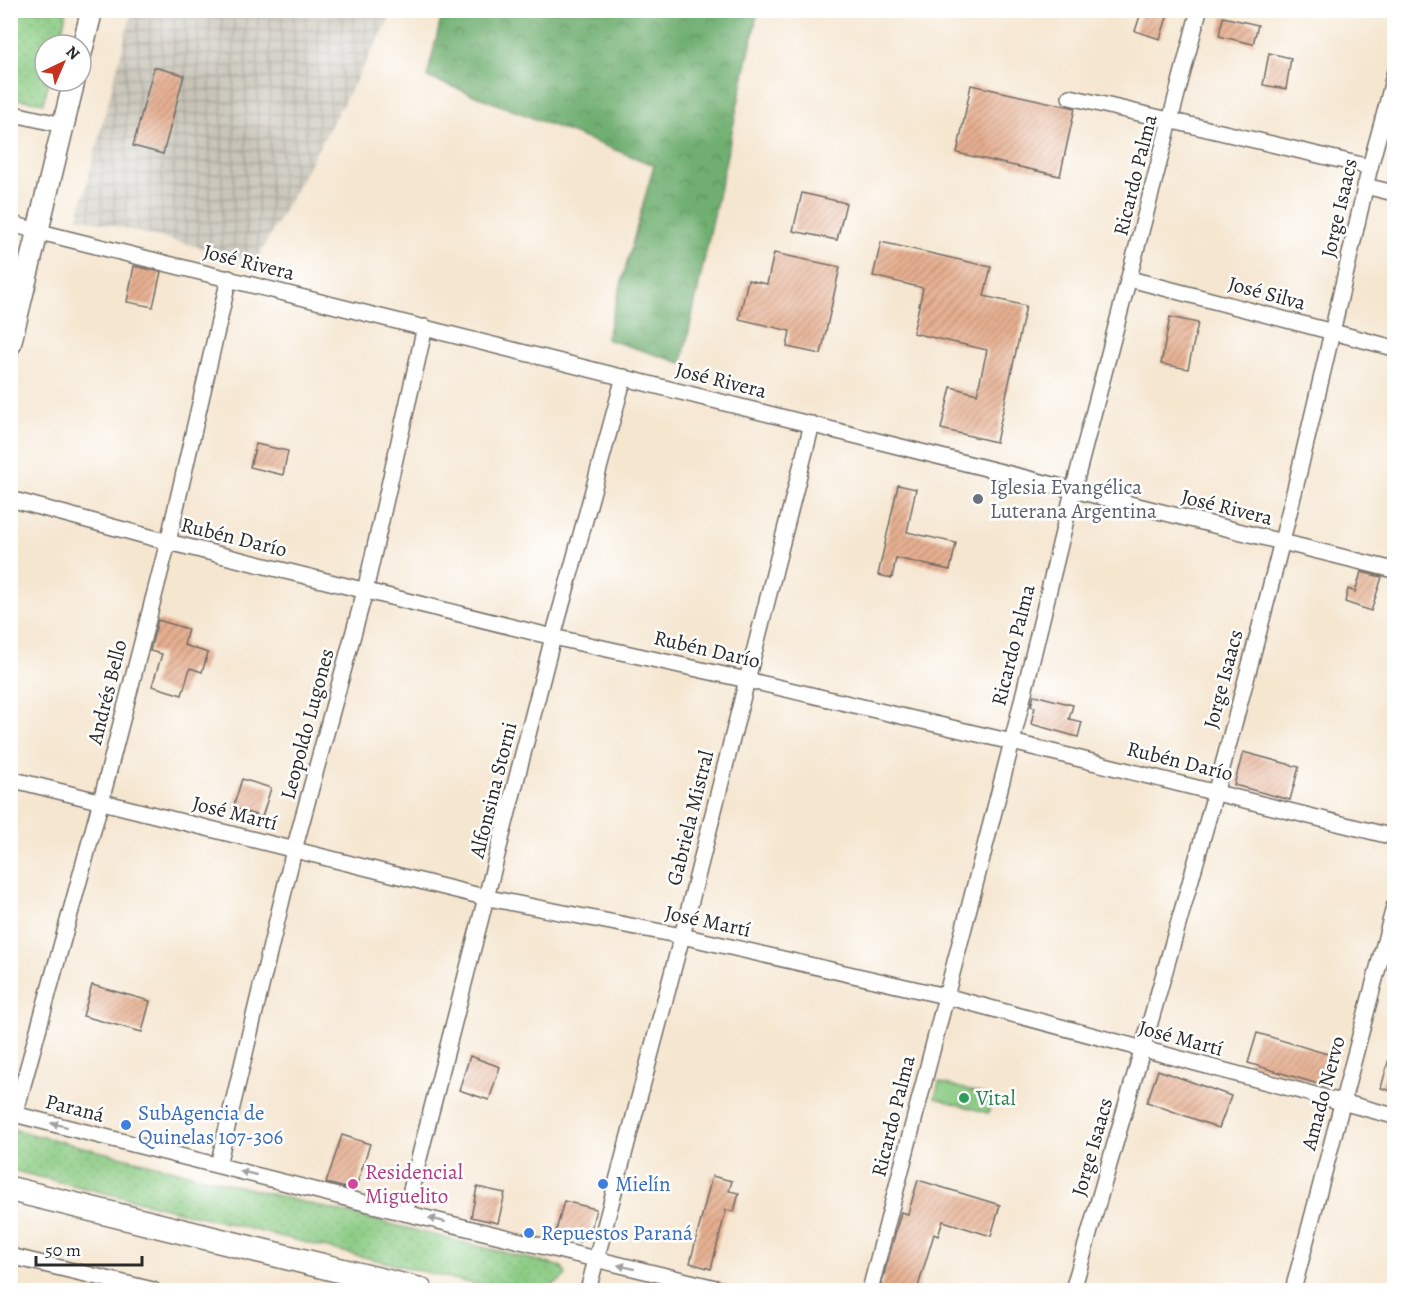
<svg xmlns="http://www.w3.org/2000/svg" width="1405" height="1301" viewBox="0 0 1405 1301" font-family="Alegreya,serif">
  <defs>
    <pattern id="industrial-grid" width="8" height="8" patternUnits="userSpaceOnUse" patternTransform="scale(1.5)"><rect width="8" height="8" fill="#c8c4b8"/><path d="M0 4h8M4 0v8" fill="none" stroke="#a39f96"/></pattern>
    <pattern id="grass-dots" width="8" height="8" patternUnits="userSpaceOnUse" patternTransform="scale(1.5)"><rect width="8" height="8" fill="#8bcb83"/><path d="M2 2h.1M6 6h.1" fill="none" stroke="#78ae71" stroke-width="1.8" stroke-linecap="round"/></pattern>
    <pattern id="forest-crowns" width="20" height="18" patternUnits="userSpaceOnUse" patternTransform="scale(1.5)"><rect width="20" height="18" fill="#70af71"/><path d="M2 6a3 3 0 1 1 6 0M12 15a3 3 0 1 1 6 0" fill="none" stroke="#5c8f5d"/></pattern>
    <pattern id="building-hatch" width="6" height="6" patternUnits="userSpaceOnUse" patternTransform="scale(1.5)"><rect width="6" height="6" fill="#e6af90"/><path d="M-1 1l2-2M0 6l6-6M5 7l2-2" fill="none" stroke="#bb8f76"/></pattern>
  </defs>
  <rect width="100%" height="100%" fill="#fff"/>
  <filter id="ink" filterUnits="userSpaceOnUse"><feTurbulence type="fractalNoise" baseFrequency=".0167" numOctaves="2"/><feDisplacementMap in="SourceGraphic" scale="12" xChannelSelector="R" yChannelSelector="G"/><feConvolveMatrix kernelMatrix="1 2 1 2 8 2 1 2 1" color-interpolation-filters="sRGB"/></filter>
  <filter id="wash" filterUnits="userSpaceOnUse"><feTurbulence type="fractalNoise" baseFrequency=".008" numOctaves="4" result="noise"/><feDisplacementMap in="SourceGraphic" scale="24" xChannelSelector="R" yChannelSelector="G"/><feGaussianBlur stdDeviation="1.35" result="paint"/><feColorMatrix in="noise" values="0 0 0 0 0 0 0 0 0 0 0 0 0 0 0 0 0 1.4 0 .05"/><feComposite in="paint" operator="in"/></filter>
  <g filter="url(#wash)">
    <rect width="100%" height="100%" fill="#f5e6d0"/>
    <polygon fill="url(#industrial-grid)" points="132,11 394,11 256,261 78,217"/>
    <g fill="url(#grass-dots)" stroke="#5b7b57" stroke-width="1.5">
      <polygon points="10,11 67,11 58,45 45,45 45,81 49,81 43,103 11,98"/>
      <path d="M11 1129 562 1267 566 1275C548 1294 522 1291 498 1290L11 1170Z"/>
    </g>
    <polygon fill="url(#forest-crowns)" stroke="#4e6d4e" stroke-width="1.5" points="443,11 758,11 682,363 606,339 654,165 427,77"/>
    <polygon fill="#8bcb83" stroke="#5b7b57" stroke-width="1.5" points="939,1082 993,1097 988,1113 935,1098"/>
    <g id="blocks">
      <g fill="url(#building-hatch)">
        <polygon points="1142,10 1157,10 1168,14 1160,39 1135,31"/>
        <polygon points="1223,17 1258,25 1253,44 1219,36"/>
        <polygon points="1269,53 1291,58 1286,89 1263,85"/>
        <polygon points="154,67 184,75 163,154 133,146"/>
        <polygon points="971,85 1075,108 1060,176 957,153"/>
        <polygon points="802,193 846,203 837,240 793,231"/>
        <polygon points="881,242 991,267 984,296 1026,306 996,442 941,429 951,387 977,394 987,350 913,333 923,288 873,276"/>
        <polygon points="774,253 840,267 821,354 787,347 790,331 739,319 748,280 767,284"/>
        <polygon points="134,266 161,272 153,307 127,302"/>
        <polygon points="1170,317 1198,323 1188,369 1161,364"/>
        <polygon points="256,444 288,451 283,475 250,467"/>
        <polygon points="898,485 916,489 907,532 956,543 950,570 896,558 892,578 878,575"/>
        <polygon points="1361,572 1382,577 1371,611 1345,602 1348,589 1355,592"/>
        <polygon points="158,620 188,629 184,645 208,653 202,672 190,668 182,695 152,686 162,654 150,651"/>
        <polygon points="1034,695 1073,705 1069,719 1082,722 1078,737 1031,724 1035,707 1031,706"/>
        <polygon points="1243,752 1299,767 1290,800 1234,785"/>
        <polygon points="242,779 271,788 262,817 233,808"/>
        <polygon points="92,985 150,1001 142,1032 83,1016"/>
        <polygon points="1257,1033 1334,1056 1325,1086 1248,1063"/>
        <polygon points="1391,1051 1395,1051 1395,1092 1381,1088"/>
        <polygon points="470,1056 500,1067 489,1100 459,1090"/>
        <polygon points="1158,1070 1231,1096 1219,1128 1147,1102"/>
        <polygon points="342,1135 370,1144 355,1190 326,1183"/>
        <polygon points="712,1176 732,1181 729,1191 739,1193 734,1212 726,1210 711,1269 690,1263"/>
        <polygon points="918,1180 1000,1205 991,1236 943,1221 938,1236 934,1234 917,1290 880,1290 901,1212 908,1214"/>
        <polygon points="477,1187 505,1193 498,1223 471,1217"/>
        <polygon points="564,1201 596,1209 590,1233 580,1242 555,1235"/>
      </g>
    </g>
  </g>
  <g filter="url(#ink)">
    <use href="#blocks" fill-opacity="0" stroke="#726c65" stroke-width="1.5"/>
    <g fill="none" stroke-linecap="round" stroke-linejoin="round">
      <defs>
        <g id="minor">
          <polyline points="1070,97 1370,167"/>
          <polyline points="10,113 63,125"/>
          <polyline points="1365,186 1394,193"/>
          <polyline points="10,223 36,231 1394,570"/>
          <polyline points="1130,279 1394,348"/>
          <polyline points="10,499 168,542 553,637 747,680 1012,742 1394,837"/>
          <polyline points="10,779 488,898 682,936 945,996 1394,1116"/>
          <polyline points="10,1113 405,1213 724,1290"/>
          <polyline points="15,1114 101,801 168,542 229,278"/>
          <polyline points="218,1165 294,850 365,591 425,327"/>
          <polyline points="405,1213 553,637 624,377"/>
          <polyline points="10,1256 153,1290"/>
          <polyline points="588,1290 682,936 812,424"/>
          <polyline points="870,1290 1012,742 1073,491 1199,10"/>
          <path d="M1073 1290C1144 1041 1219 792 1282 541 1312 422 1339 303 1366 184 1374 147 1387 111 1394 74"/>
          <polyline points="1293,1290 1394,907"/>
        </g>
        <g id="secondary">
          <polyline points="81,53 92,10"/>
          <polyline points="10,345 74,81"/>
        </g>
        <polyline id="trunk" points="10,1189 420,1290"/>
      </defs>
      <use href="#minor" stroke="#726c65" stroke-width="18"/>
      <use href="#secondary" stroke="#726c65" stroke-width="24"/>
      <use href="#trunk" stroke="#726c65" stroke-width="27"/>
      <use href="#minor" stroke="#fff" stroke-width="15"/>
      <use href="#secondary" stroke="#fff" stroke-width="21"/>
      <use href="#trunk" stroke="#fff" stroke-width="24"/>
    </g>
    <defs><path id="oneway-solid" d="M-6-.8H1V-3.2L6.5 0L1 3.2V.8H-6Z" transform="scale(1.5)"/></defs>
    <g fill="#a0a0a0">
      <use href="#oneway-solid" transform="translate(59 1125) rotate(-166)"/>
      <use href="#oneway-solid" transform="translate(248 1173) rotate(-166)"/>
      <use href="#oneway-solid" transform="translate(437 1220) rotate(-166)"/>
      <use href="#oneway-solid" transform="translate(626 1267) rotate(-166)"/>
    </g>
  </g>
  <circle fill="#6b7280" stroke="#fff" stroke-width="2" cx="978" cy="499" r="6"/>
  <circle fill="#2e9e5b" stroke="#fff" stroke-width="2" cx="964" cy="1098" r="6"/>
  <g fill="#3f7fe0" stroke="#fff" stroke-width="2">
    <circle cx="126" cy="1125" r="6"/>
    <circle cx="603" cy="1184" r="6"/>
    <circle cx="529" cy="1233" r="6"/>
  </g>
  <circle fill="#d1479c" stroke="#fff" stroke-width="2" cx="353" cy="1184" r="6"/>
  <g text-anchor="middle" stroke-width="5" stroke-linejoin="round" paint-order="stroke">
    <g font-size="21" fill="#2b2b2b" stroke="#fff">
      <text transform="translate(1135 175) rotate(-76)" y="7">Ricardo Palma</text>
      <text transform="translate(1339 208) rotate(-77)" y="7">Jorge Isaacs</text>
      <text transform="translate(249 262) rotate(14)" y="7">José Rivera</text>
      <text transform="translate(1267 293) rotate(15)" y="7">José Silva</text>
      <text transform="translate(721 380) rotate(14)" y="7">José Rivera</text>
      <text transform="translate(1227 507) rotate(14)" y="7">José Rivera</text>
      <text transform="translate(234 537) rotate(14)" y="7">Rubén Darío</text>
      <text transform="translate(1013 645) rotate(-76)" y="7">Ricardo Palma</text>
      <text transform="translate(707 649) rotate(13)" y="7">Rubén Darío</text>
      <text transform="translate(1223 679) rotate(-75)" y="7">Jorge Isaacs</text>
      <text transform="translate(107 692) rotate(-76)" y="7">Andrés Bello</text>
      <text transform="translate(307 724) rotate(-75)" y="7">Leopoldo Lugones</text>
      <text transform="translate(1180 761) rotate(14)" y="7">Rubén Darío</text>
      <text transform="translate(493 790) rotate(-76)" y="7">Alfonsina Storni</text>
      <text transform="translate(235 813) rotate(14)" y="7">José Martí</text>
      <text transform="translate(690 818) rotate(-76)" y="7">Gabriela Mistral</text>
      <text transform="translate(708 921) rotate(12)" y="7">José Martí</text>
      <text transform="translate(1181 1038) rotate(15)" y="7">José Martí</text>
      <text transform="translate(1323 1093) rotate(-75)" y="7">Amado Nervo</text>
      <text transform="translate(75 1108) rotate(14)" y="7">Paraná</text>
      <text transform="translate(893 1116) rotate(-76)" y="7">Ricardo Palma</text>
      <text transform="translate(1092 1147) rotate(-74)" y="7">Jorge Isaacs</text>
    </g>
    <g font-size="21" fill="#5b616d" stroke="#fff" text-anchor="start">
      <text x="990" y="494">Iglesia Evangélica<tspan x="990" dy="24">Luterana Argentina</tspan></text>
    </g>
    <g font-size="21" fill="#27864d" stroke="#fff" text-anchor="start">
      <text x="976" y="1105">Vital</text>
    </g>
    <g font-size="21" fill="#366cbe" stroke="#fff" text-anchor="start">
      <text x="138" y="1120">SubAgencia de<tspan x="138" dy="24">Quinelas 107-306</tspan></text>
      <text x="615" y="1191">Mielín</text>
      <text x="541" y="1240">Repuestos Paraná</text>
    </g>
    <g font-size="21" fill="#b23c85" stroke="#fff" text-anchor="start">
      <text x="365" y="1179">Residencial<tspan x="365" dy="24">Miguelito</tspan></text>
    </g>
  </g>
  <rect width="1405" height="1301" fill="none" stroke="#fff" stroke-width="36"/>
  <g transform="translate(63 63) rotate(44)"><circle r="28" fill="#ffffff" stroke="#aaaaaa" stroke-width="1.5"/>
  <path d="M0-4.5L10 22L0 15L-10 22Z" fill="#c8321e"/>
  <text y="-9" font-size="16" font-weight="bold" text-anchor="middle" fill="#2b2b2b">N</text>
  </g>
  <path d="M36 1256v9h106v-9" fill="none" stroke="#2b2b2b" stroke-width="3"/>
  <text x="45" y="1256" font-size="18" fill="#2b2b2b" stroke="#ffffff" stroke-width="4.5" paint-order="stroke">50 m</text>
</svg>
